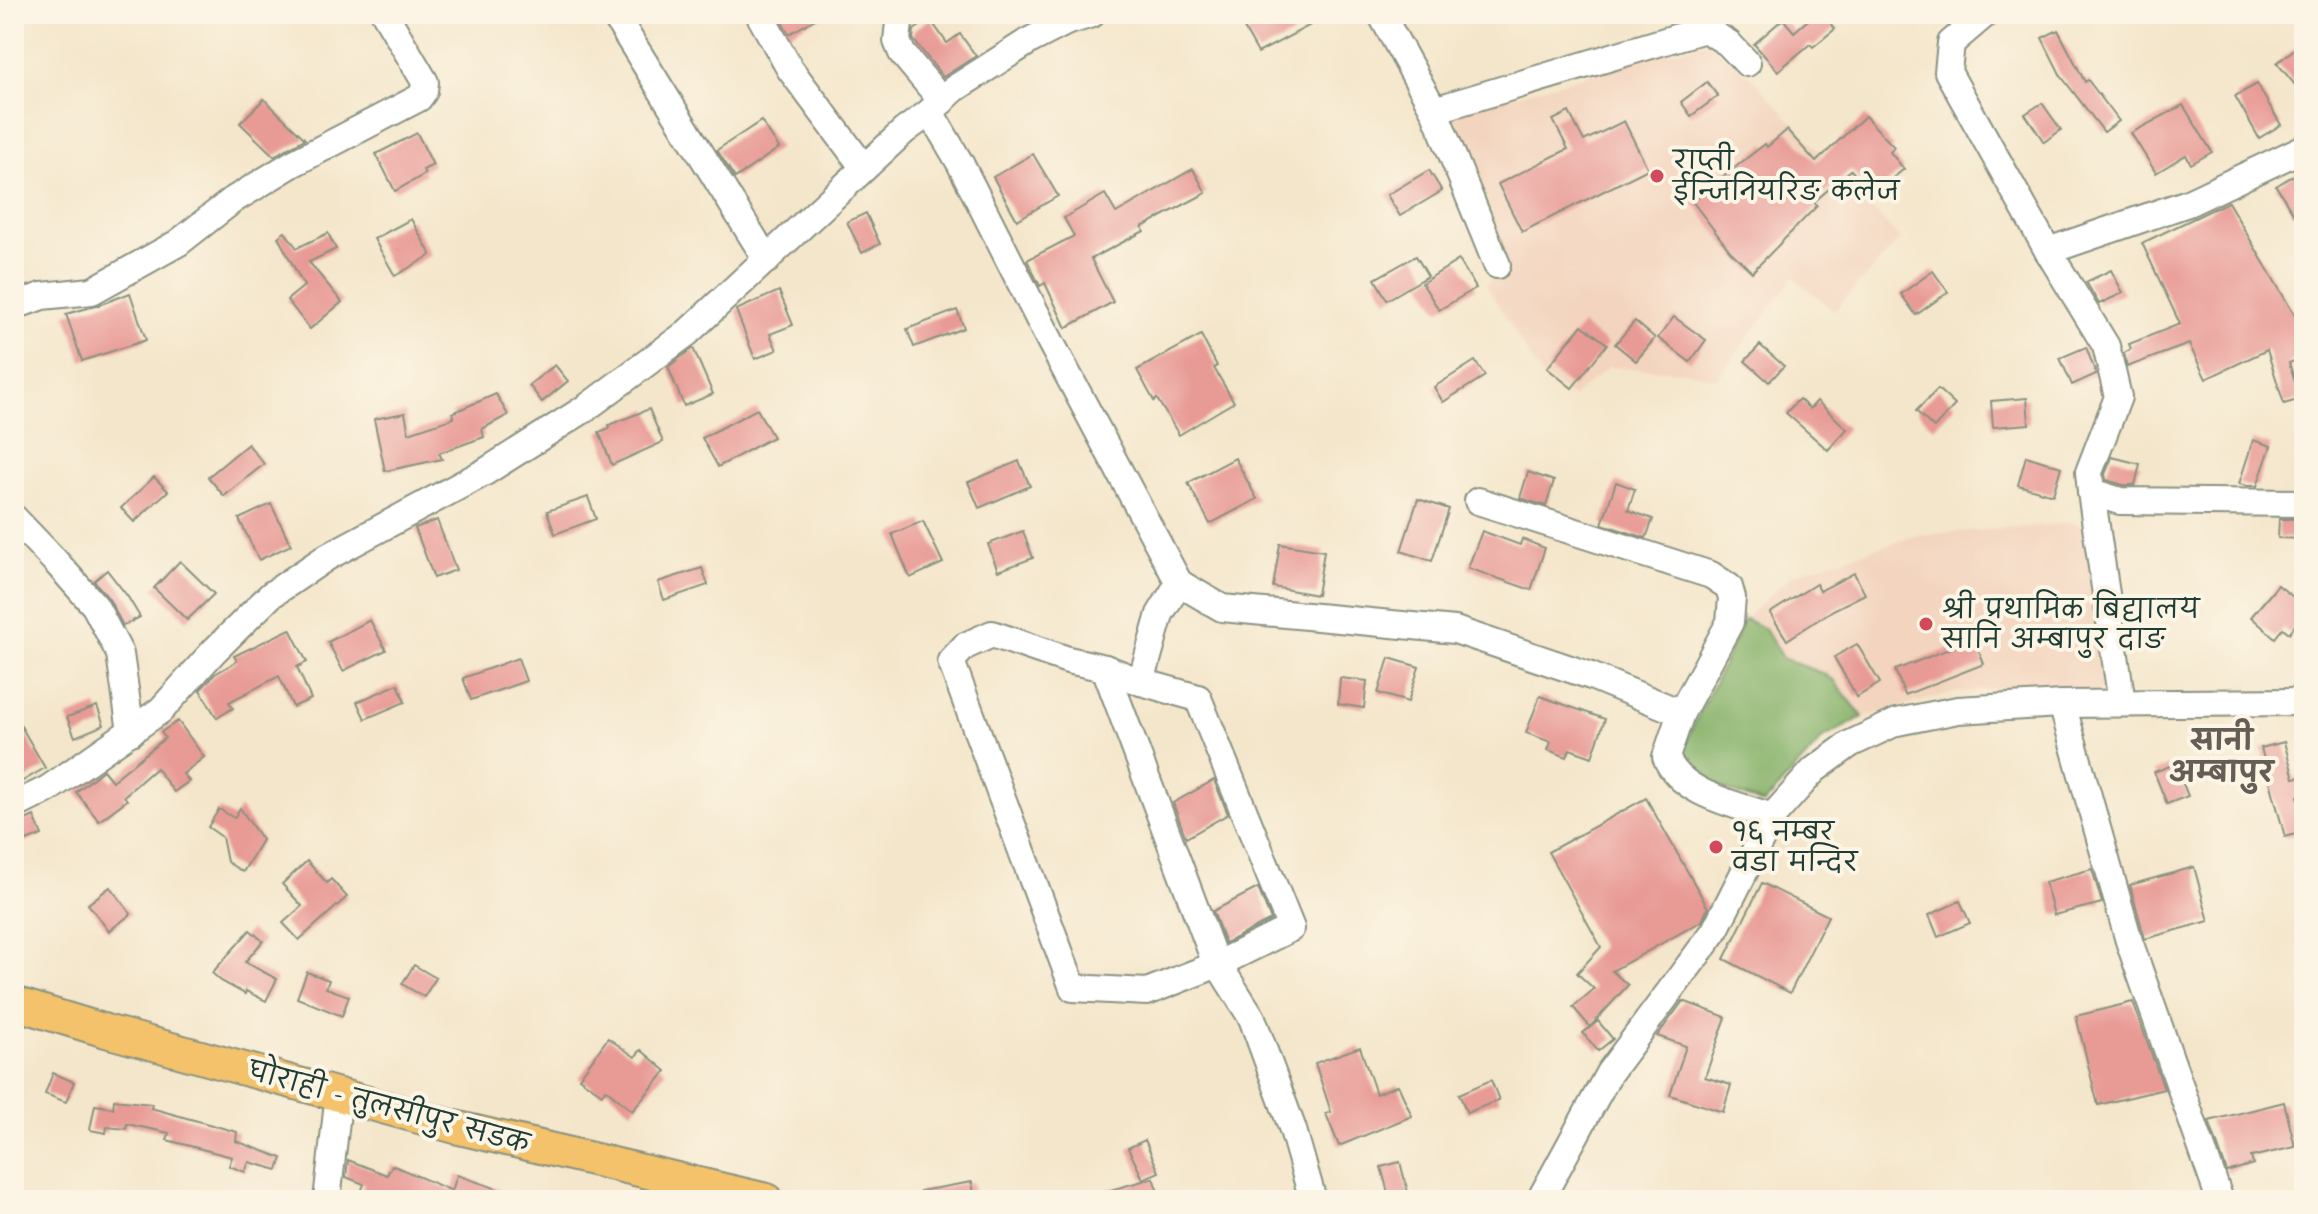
<svg xmlns="http://www.w3.org/2000/svg" width="2318" height="1214" viewBox="0 0 2318 1214" font-family="'Architects Daughter','Playpen Sans Deva',sans-serif">
  <rect width="100%" height="100%" fill="#fcf5e5"/>
  <filter id="ink" filterUnits="userSpaceOnUse"><feTurbulence type="fractalNoise" baseFrequency=".0125" numOctaves="2"/><feDisplacementMap in="SourceGraphic" scale="16" xChannelSelector="R" yChannelSelector="G"/><feConvolveMatrix kernelMatrix="1 2 1 2 8 2 1 2 1" color-interpolation-filters="sRGB"/></filter>
  <filter id="wash" filterUnits="userSpaceOnUse"><feTurbulence type="fractalNoise" baseFrequency=".006" numOctaves="4" result="noise"/><feDisplacementMap in="SourceGraphic" scale="32" xChannelSelector="R" yChannelSelector="G"/><feGaussianBlur stdDeviation="1.8" result="paint"/><feColorMatrix in="noise" values="0 0 0 0 0 0 0 0 0 0 0 0 0 0 0 0 0 1.4 0 .05"/><feComposite in="paint" operator="in"/></filter>
  <g filter="url(#wash)">
    <rect width="100%" height="100%" fill="#f4e6cb"/>
    <g fill="#f3d4be">
      <polygon points="1707,41 1749,75 1900,239 1834,311 1794,277 1717,379 1684,371 1608,367 1573,397 1541,375 1486,285 1505,266 1449,114"/>
      <polygon points="2071,523 2080,525 2087,532 2105,692 1990,689 1951,693 1863,717 1835,682 1824,674 1782,658 1765,629 1745,619 1793,574 1918,535"/>
    </g>
    <path fill="#88b36c" stroke="#547850" stroke-width="2" d="M1745 619 1765 629 1782 658 1824 674 1835 682 1863 717 1823 738 1764 804C1738 793 1678 780 1684 745Z"/>
    <g id="blocks">
      <g fill="#e89a95">
        <polygon points="777,14 824,14 789,34"/>
        <polygon points="1236,14 1331,14 1258,53"/>
        <polygon points="1815,14 1823,14 1835,29 1813,47 1810,44 1778,71 1754,44 1783,19 1794,32"/>
        <polygon points="930,19 947,43 960,34 976,56 943,77 913,39 914,30"/>
        <polygon points="2058,30 2085,82 2088,80 2119,121 2104,132 2061,76 2042,38"/>
        <polygon points="2304,41 2304,96 2277,63"/>
        <polygon points="1707,82 1718,96 1691,116 1681,102"/>
        <polygon points="2257,84 2281,125 2259,138 2235,96"/>
        <polygon points="264,99 305,139 274,156 240,123"/>
        <polygon points="2042,103 2061,130 2044,142 2025,114"/>
        <polygon points="2183,105 2212,152 2191,164 2186,155 2156,173 2131,133"/>
        <polygon points="1569,112 1584,141 1624,121 1648,169 1522,232 1498,184 1568,149 1553,120"/>
        <polygon points="1865,116 1894,147 1890,152 1904,169 1872,195 1851,170 1814,202 1817,206 1752,272 1730,251 1692,201 1765,144 1767,147 1787,130 1816,162"/>
        <polygon points="761,121 779,148 735,178 717,150"/>
        <polygon points="417,133 433,165 423,170 425,174 395,191 376,154"/>
        <polygon points="1033,154 1058,196 1017,220 993,177"/>
        <polygon points="1193,169 1206,193 1142,227 1144,231 1091,259 1113,302 1066,328 1045,283 1040,286 1027,260 1074,236 1064,218 1105,194 1116,213"/>
        <polygon points="2304,169 2304,230 2276,186"/>
        <polygon points="1429,170 1442,191 1400,216 1387,195"/>
        <polygon points="2228,202 2304,331 2297,335 2304,357 2289,363 2301,399 2284,404 2267,350 2206,379 2189,344 2127,367 2124,353 2131,349 2129,344 2180,324 2142,243"/>
        <polygon points="866,213 880,244 862,253 847,222"/>
        <polygon points="411,219 431,255 395,276 374,239"/>
        <polygon points="285,232 297,248 328,233 336,249 309,262 342,302 310,329 287,300 304,286 278,237"/>
        <polygon points="1416,256 1428,276 1387,300 1375,279"/>
        <polygon points="1459,260 1476,288 1439,310 1422,283"/>
        <polygon points="2111,270 2123,293 2099,304 2086,282"/>
        <polygon points="1933,271 1948,292 1916,315 1901,294"/>
        <polygon points="779,291 793,325 770,334 777,350 755,359 736,310"/>
        <polygon points="130,293 146,340 82,361 66,314 99,305"/>
        <polygon points="957,310 964,328 914,347 907,329"/>
        <polygon points="1674,317 1706,340 1690,362 1658,338"/>
        <polygon points="1635,321 1655,338 1636,361 1615,344"/>
        <polygon points="1582,325 1607,344 1572,388 1547,368"/>
        <polygon points="1201,335 1217,366 1214,368 1234,402 1179,435 1157,399 1154,401 1137,370"/>
        <polygon points="1760,345 1784,366 1769,382 1745,361"/>
        <polygon points="2086,347 2096,374 2072,385 2060,358"/>
        <polygon points="693,348 713,394 684,406 668,367"/>
        <polygon points="1475,361 1485,376 1443,402 1434,387"/>
        <polygon points="555,365 568,381 542,402 529,385"/>
        <polygon points="1938,389 1955,405 1934,428 1916,411"/>
        <polygon points="496,394 508,415 482,429 484,437 439,453 442,459 385,471 374,419 405,413 409,433 454,418 452,413"/>
        <polygon points="2027,398 2029,424 1993,427 1991,401"/>
        <polygon points="1799,399 1810,409 1817,401 1847,429 1828,450 1786,413"/>
        <polygon points="649,409 663,442 612,465 599,432 610,428 609,425"/>
        <polygon points="757,409 773,437 718,467 702,438"/>
        <polygon points="2253,440 2271,446 2257,486 2247,486 2239,484"/>
        <polygon points="248,444 264,464 224,496 208,477"/>
        <polygon points="2026,456 2061,467 2053,495 2018,485"/>
        <polygon points="2112,457 2140,464 2135,485 2123,485 2106,480 2105,474"/>
        <polygon points="1235,458 1257,499 1210,524 1188,483"/>
        <polygon points="1019,461 1030,486 979,508 968,482"/>
        <polygon points="1528,472 1554,481 1546,506 1520,498"/>
        <polygon points="154,477 168,491 134,522 121,508"/>
        <polygon points="1616,482 1635,489 1628,510 1653,519 1646,538 1602,524"/>
        <polygon points="588,497 596,519 555,534 547,511"/>
        <polygon points="1418,499 1449,509 1432,561 1401,551"/>
        <polygon points="271,504 291,545 259,560 239,519"/>
        <polygon points="2279,519 2304,519 2304,539 2278,538"/>
        <polygon points="437,520 456,570 434,578 415,528"/>
        <polygon points="923,521 943,563 910,578 892,534"/>
        <polygon points="1023,531 1033,558 998,571 988,544"/>
        <polygon points="1482,531 1520,545 1522,539 1545,548 1531,590 1468,568"/>
        <polygon points="1280,544 1324,551 1317,595 1273,587"/>
        <polygon points="180,561 214,594 187,620 154,588"/>
        <polygon points="702,568 708,585 664,600 658,582"/>
        <polygon points="107,570 128,597 140,617 123,626 109,599 94,581"/>
        <polygon points="1854,573 1865,594 1833,610 1787,640 1770,613 1816,584 1820,591"/>
        <polygon points="2278,585 2303,605 2298,611 2303,615 2289,633 2283,628 2275,638 2251,617"/>
        <polygon points="370,620 386,650 343,671 328,642"/>
        <polygon points="290,629 307,662 297,667 311,699 293,707 279,676 229,702 233,708 217,718 200,690 215,674 237,661 234,656"/>
        <polygon points="1974,639 1984,664 1905,695 1895,670"/>
        <polygon points="1857,644 1880,683 1857,697 1834,657"/>
        <polygon points="518,658 526,681 471,700 463,678"/>
        <polygon points="1389,658 1419,667 1408,702 1378,693"/>
        <polygon points="1340,678 1367,681 1364,708 1338,704"/>
        <polygon points="398,684 405,702 365,719 357,702"/>
        <polygon points="1540,696 1605,719 1592,757 1570,749 1567,757 1548,750 1551,742 1526,733"/>
        <polygon points="97,706 104,725 75,737 67,717"/>
        <polygon points="14,714 45,768 14,786"/>
        <polygon points="178,721 204,757 183,774 189,781 174,792 156,768 124,796 127,800 99,821 76,792 103,770 112,781 165,738 161,732"/>
        <polygon points="2284,742 2294,778 2304,776 2304,795 2298,796 2304,817 2304,832 2285,837 2261,748"/>
        <polygon points="2175,764 2188,796 2167,804 2154,772"/>
        <polygon points="1214,780 1228,814 1186,838 1173,803"/>
        <polygon points="1646,798 1708,908 1702,921 1612,971 1628,985 1590,1027 1573,1007 1594,989 1577,973 1601,947 1548,852"/>
        <polygon points="240,808 262,840 243,872 227,862 222,837 208,827 219,809 234,818"/>
        <polygon points="34,816 42,835 14,846 14,825"/>
        <polygon points="307,861 327,883 331,879 347,897 299,940 283,923 302,906 282,884"/>
        <polygon points="2194,867 2209,921 2145,939 2130,885"/>
        <polygon points="2092,869 2102,903 2054,915 2045,882"/>
        <polygon points="1762,883 1828,916 1790,993 1724,959"/>
        <polygon points="110,887 131,914 109,931 88,904"/>
        <polygon points="1258,888 1271,920 1225,943 1213,911"/>
        <polygon points="1960,901 1970,923 1938,937 1929,915"/>
        <polygon points="250,930 263,941 245,962 277,979 266,1001 246,991 245,994 221,981 212,973"/>
        <polygon points="414,965 436,978 424,997 402,984"/>
        <polygon points="307,972 329,980 326,988 349,996 342,1016 297,998"/>
        <polygon points="1683,1001 1726,1017 1705,1077 1731,1085 1723,1112 1670,1095 1686,1046 1657,1036"/>
        <polygon points="2133,1002 2164,1089 2098,1105 2076,1016"/>
        <polygon points="1598,1021 1613,1039 1598,1051 1583,1033"/>
        <polygon points="608,1038 635,1057 641,1050 666,1071 632,1111 606,1089 602,1094 579,1078"/>
        <polygon points="1360,1047 1376,1094 1398,1085 1412,1116 1339,1146 1326,1114 1331,1112 1315,1063"/>
        <polygon points="53,1073 74,1082 66,1102 45,1094"/>
        <polygon points="1491,1080 1499,1100 1467,1113 1459,1094"/>
        <polygon points="114,1100 152,1104 151,1108 237,1132 236,1141 282,1158 278,1170 249,1162 245,1172 229,1166 232,1157 167,1140 169,1133 127,1124 126,1129 107,1127 106,1133 90,1130 95,1105 113,1108"/>
        <polygon points="2284,1102 2295,1147 2251,1157 2253,1164 2227,1172 2209,1121"/>
        <polygon points="1145,1140 1159,1172 1143,1179 1128,1148"/>
        <polygon points="348,1160 387,1175 392,1165 452,1191 457,1175 521,1197 520,1200 374,1200 360,1195 364,1184 346,1177"/>
        <polygon points="1400,1162 1410,1200 1390,1200 1381,1167"/>
        <polygon points="1153,1178 1161,1200 1093,1200 1093,1195"/>
        <polygon points="972,1182 975,1200 921,1200 920,1191"/>
      </g>
    </g>
  </g>
  <g filter="url(#ink)">
    <use href="#blocks" fill-opacity="0" stroke="#8a9280" stroke-width="2"/>
    <g fill="none" stroke-linecap="round" stroke-linejoin="round">
      <defs>
        <g id="minor">
          <polyline points="614,14 767,260"/>
          <polyline points="759,14 790,69 864,168"/>
          <polyline points="900,14 897,41 902,53 942,101"/>
          <polyline points="1381,14 1434,110 1497,265"/>
          <polyline points="1985,14 1951,43 1948,72 2048,251 2106,346 2118,397 2089,472 2091,492 2120,501 2304,503"/>
          <polyline points="1434,110 1705,29 1728,43 1747,63"/>
          <polyline points="930,112 960,163 1050,341 1179,583 1160,614 1141,682"/>
          <polyline points="2048,251 2188,203 2304,148"/>
          <polyline points="14,306 42,296 92,291 178,243 233,200 292,164 419,98 424,91 425,82 385,14"/>
          <polyline points="2091,492 2122,703"/>
          <path d="M1478 501 1711 575 1729 587 1732 598 1730 622 1681 713 1666 757C1681 795 1736 804 1772 817"/>
          <polyline points="14,518 56,562 95,606 120,654 131,732"/>
          <polyline points="1179,583 1222,608 1455,630 1591,676 1681,713"/>
          <polygon points="992,634 1068,660 1105,668 1141,682 1198,698 1291,928 1218,964 1147,992 1073,988 951,661 965,646"/>
          <polyline points="1105,668 1213,956 1252,1018 1293,1130 1313,1200"/>
          <polyline points="2062,704 2129,941 2220,1200"/>
          <polyline points="14,806 48,789 161,710 213,652 271,595 327,557 485,472 586,408 687,333 904,131 930,112 954,89 1029,41 1066,22 1092,14"/>
          <polyline points="327,1200 339,1094"/>
          <polyline points="1540,1200 1609,1073 1714,932 1772,817 1814,770 1850,744 1897,722 1958,710 2062,704 2304,702"/>
        </g>
        <polyline id="major" points="14,1003 106,1031 459,1128 767,1200"/>
      </defs>
      <use href="#minor" stroke="#8a9280" stroke-width="30"/>
      <use href="#major" stroke="#8a9280" stroke-width="36"/>
      <use href="#minor" stroke="#fff" stroke-width="26"/>
      <use href="#major" stroke="#f3c26a" stroke-width="32"/>
    </g>
  </g>
  <g fill="#d1495b" stroke="#fcf5e5" stroke-width="3">
    <circle cx="1657" cy="176" r="8"/>
    <circle cx="1926" cy="624" r="8"/>
    <circle cx="1716" cy="847" r="8"/>
  </g>
  <g text-anchor="middle" stroke-width="8" stroke-linejoin="round" paint-order="stroke">
    <g font-size="26" fill="#1f3d34" stroke="#fcf5e5" text-anchor="start">
      <text x="1673" y="170">राप्ती<tspan x="1673" dy="30">ईन्जिनियरिङ कलेज</tspan></text>
      <text x="1942" y="618">श्री प्रथामिक बिद्यालय<tspan x="1942" dy="30">सानि अम्बापुर दाङ</tspan></text>
      <text x="1732" y="841">१६ नम्बर<tspan x="1732" dy="30">वडा मन्दिर</tspan></text>
    </g>
    <g font-size="26" fill="#1f3d34" stroke="#fcf5e5">
      <text transform="translate(389 1107) rotate(15)" y="9">घोराही - तुलसीपुर सडक</text>
    </g>
    <g font-size="28" font-weight="bold" fill="#655e56" stroke="#fcf5e5">
      <text x="2221" y="750">सानी<tspan x="2221" dy="32">अम्बापुर</tspan></text>
    </g>
  </g>
  <rect width="2318" height="1214" fill="none" stroke="#fcf5e5" stroke-width="48"/>
</svg>
